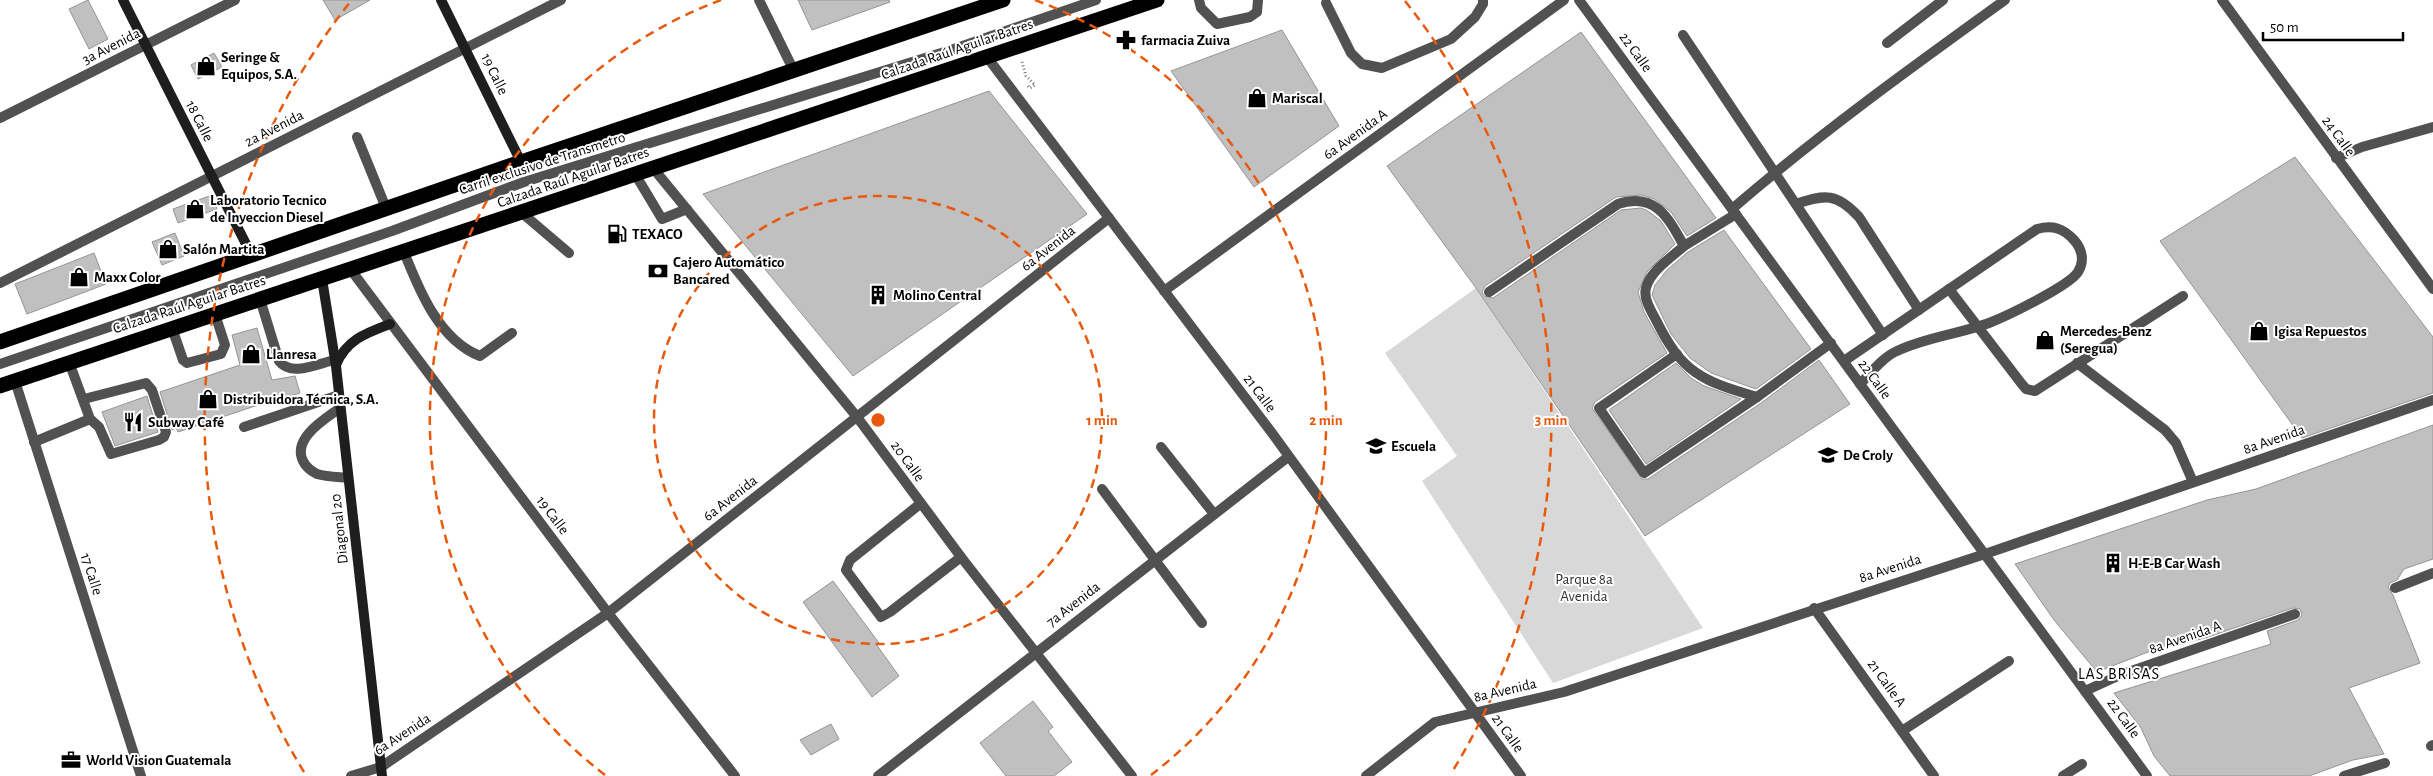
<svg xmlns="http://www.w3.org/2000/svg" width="2433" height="776" viewBox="0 0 2433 776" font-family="'Alegreya Sans',sans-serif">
  <rect width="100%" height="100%" fill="#fff"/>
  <polygon fill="#d8d8d8" points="1476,288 1703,628 1553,683 1422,481 1457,456 1385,353"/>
  <g fill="#c0c0c0" stroke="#959595">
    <polygon points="88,0 108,39 89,49 69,9"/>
    <polygon points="323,0 370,0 335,20"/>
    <polygon points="798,0 889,0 890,2 812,30"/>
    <polygon points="1282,30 1339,126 1254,187 1171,71"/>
    <polygon points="1581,32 1716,218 1687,236 1671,212 1654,199 1642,195 1616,197 1485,286 1482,292 1484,296 1493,298 1621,210 1641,208 1648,211 1661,221 1675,244 1647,272 1638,292 1644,312 1667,353 1595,402 1592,408 1642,479 1648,479 1761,403 1819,360 1850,404 1645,536 1476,288 1387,166"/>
    <polygon points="214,53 222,67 198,79 191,65"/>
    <polygon points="989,91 1087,214 853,376 703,194"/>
    <polygon points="2295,157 2433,337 2433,393 2302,438 2160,241"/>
    <polygon points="212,195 217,209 178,223 173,209"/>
    <polygon points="1724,230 1811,349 1756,389 1711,373 1690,358 1671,334 1652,295 1655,285 1667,270 1688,252"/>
    <polygon points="175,233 184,256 162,265 152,242"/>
    <polygon points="94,253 106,284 27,314 15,284"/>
    <polygon points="257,328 272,380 295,376 300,393 252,407 178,432 176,428 172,430 160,392 240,365 232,335"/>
    <polygon points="1676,363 1691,378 1704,386 1741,399 1646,464 1609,410"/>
    <polygon points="147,396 158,432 115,446 102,412"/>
    <polygon points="2433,425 2433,559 2404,569 2397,580 2390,583 2388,587 2393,595 2420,663 2349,688 2384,754 2353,760 2309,776 2170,776 2154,756 2141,728 2114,693 2271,644 2267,631 2298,620 2302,615 2300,609 2293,608 2205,638 2148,652 2097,672 2054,620 2015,564 2207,500 2256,489"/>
    <polygon points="833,581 879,643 876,644 899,676 872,697 803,602"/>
    <polygon points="1033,701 1053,727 1048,731 1072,762 1054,776 1006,776 980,743"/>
    <polygon points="831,724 839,739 811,755 800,740"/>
  </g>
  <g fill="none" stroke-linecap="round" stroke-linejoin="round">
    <polyline stroke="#737373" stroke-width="3" stroke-dasharray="1 2.5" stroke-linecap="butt" points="1022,62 1026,76 1035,85 1030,88 1028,86"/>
    <g stroke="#515151" stroke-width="10">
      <polyline points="1199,0 1201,8 1217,24 1250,17 1257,12 1258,0"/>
      <polyline points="1326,3 1351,53 1362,64 1382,68 1451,39 1475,17 1483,4 1483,0"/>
      <polyline points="1683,35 1883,335"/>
      <polyline points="1887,43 1943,0"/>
      <polyline points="357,137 386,208"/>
      <polyline points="2336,158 2362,147 2433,127"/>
      <polyline points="635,174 662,219 687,209"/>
      <path d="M1796 204C1825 194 1837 193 1859 217L1919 310"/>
      <path d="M1732 209C1819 134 1912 67 2005 0"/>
      <polyline points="522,213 569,253"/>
      <polyline points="1684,246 1736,214"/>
      <path d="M404 252C419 290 439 340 480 356L512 333"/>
      <polyline points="1949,289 2021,383 2026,389 2035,391 2183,296"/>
      <path d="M1489 292 1618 204C1655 192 1668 217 1684 246 1672 257 1650 271 1646 288 1643 298 1651 311 1656 320 1682 373 1702 381 1757 397"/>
      <path d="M260 299 279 361C291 377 317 364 334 360"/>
      <polyline points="172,328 183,360 187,363 221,354 225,345 215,314"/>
      <polyline points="1677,354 1599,408 1644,473 1757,397 1831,343"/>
      <path d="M1844 361 2037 229C2053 225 2063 228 2074 240 2082 249 2085 261 2078 272 2069 286 2007 316 1989 323 1959 334 1926 337 1897 351 1883 357 1871 373 1860 384"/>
      <polyline points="2077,363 2165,430 2176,443 2193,482"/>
      <polyline points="0,364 392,231 524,182 951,50 1096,0"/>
      <polyline points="84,399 146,383 152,390 166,432 164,437 159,440 111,454 99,427 90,419"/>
      <path d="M340 408C325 419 292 438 303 461 306 467 311 471 317 474 327 477 339 477 348 478"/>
      <polyline points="34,442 90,419 69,362"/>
      <polyline points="1161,447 1214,514"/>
      <polyline points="1155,560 1202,623"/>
    </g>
    <g stroke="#515151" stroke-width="10">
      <polyline points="759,0 794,71"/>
      <polyline points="1579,0 2147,776"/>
      <polyline points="2222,0 2433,289"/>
      <polyline points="987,57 1272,433 1521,776"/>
      <polyline points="0,118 235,0"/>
      <polyline points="653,168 857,417 961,557 1132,776"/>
      <polyline points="351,270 608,613 735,776"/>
      <polyline points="0,283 561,0"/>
      <polyline points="1164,291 1564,0"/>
      <polyline points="15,381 141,776"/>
      <polyline points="244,427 339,395"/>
      <polyline points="1102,489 1155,560"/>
      <polyline points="920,504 850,560 846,570 881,617 890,612 961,557"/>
      <polyline points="2395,588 2433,573"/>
      <polyline points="1814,608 1934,776"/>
      <polyline points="2085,691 2120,675 2295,614"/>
      <polyline points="1902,731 2009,661"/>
      <polyline points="2431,746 2433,745"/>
      <polyline points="351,776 381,767 608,613 1109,218"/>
      <polyline points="878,776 1288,457"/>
      <polyline points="1366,776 1435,722 1564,692 1985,554 2433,400"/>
      <polyline points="2063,776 2082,764"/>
      <polyline points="2344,776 2385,763"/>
    </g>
    <g stroke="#1e1e1e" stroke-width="10">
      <polyline points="123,0 251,254"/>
      <polyline points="441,0 521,162"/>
      <polyline points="322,279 336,366 382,776"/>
      <path d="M336 365C346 340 366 333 390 324"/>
    </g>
    <g stroke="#000" stroke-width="15">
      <polyline points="0,342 521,162 1003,0"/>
      <polyline points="0,386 1157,0"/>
    </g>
  </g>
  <g fill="none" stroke="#e8590c" stroke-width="2.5" stroke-dasharray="9 6">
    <circle cx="878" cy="420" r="224"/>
    <path d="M605 775A448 448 0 0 1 721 0M1035 0A448 448 0 0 1 1151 775"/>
    <path d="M304 772A673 673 0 0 1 351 1M1405 1A673 673 0 0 1 1452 772"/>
  </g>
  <defs>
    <symbol id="pharmacy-bare" viewBox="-9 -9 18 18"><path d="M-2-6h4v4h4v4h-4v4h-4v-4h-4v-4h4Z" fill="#000" stroke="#fff" stroke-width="2.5" paint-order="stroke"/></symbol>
    <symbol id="shop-bare" viewBox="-9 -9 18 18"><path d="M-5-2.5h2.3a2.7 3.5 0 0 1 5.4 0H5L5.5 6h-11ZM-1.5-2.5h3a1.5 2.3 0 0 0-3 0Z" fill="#000" stroke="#fff" stroke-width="2.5" paint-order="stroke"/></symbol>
    <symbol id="fuel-bare" viewBox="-9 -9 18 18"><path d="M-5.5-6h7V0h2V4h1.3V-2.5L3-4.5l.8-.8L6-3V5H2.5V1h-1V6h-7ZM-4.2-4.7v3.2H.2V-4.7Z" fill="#000" stroke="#fff" stroke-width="2.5" paint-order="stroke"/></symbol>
    <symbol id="bank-bare" viewBox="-9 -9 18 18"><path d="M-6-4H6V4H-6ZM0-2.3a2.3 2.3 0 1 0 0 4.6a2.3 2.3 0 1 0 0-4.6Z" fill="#000" stroke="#fff" stroke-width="2.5" paint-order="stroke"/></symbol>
    <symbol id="building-bare" viewBox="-9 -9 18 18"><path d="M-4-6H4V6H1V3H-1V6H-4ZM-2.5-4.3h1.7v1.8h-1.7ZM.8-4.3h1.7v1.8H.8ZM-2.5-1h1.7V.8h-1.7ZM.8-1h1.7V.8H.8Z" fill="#000" stroke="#fff" stroke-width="2.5" paint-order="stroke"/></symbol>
    <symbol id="restaurant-bare" viewBox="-9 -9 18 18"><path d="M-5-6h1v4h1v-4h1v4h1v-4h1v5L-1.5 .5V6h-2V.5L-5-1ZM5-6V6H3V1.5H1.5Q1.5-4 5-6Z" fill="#000" stroke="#fff" stroke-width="2.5" paint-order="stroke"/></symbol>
    <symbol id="school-bare" viewBox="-9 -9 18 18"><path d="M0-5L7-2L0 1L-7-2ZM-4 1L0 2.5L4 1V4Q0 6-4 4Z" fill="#000" stroke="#fff" stroke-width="2.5" paint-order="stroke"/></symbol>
    <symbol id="office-bare" viewBox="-9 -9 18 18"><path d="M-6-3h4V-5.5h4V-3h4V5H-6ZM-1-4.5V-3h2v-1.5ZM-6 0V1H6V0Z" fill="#000" stroke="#fff" stroke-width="2.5" paint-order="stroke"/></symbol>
  </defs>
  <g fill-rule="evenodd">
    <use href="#pharmacy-bare" x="1112" y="26" width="28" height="28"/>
    <use href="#shop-bare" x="192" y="52" width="28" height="28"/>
    <use href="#shop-bare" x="1243" y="84" width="28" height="28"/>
    <use href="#shop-bare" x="181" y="195" width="28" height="28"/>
    <use href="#fuel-bare" x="603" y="220" width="28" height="28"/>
    <use href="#shop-bare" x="154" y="235" width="28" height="28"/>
    <use href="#bank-bare" x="644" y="257" width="28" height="28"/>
    <use href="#shop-bare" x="65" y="263" width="28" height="28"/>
    <use href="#building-bare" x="864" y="281" width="28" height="28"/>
    <use href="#shop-bare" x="2245" y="317" width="28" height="28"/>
    <use href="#shop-bare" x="2031" y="326" width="28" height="28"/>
    <use href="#shop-bare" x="237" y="340" width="28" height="28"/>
    <use href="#shop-bare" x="194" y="385" width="28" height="28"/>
    <use href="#restaurant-bare" x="119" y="408" width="28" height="28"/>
    <use href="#school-bare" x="1362" y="432" width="28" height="28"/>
    <use href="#school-bare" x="1814" y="441" width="28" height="28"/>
    <use href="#building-bare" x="2099" y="549" width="28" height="28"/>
    <use href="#office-bare" x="57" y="746" width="28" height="28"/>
  </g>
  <g text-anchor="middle" stroke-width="4" stroke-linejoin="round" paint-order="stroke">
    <g font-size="15" font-weight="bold" fill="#000" stroke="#fff" text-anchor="start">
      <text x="1141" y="45">farmacia Zuiva</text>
      <text x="221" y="62">Seringe &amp;<tspan x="221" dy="17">Equipos, S.A.</tspan></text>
      <text x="1272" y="103">Mariscal</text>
      <text x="210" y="205">Laboratorio Tecnico<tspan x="210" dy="17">de Inyeccion Diesel</tspan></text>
      <text x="632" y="239">TEXACO</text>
      <text x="183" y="254">Salón Martita</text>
      <text x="673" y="267">Cajero Automático<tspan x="673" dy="17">Bancared</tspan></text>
      <text x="94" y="282">Maxx Color</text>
      <text x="893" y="300">Molino Central</text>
      <text x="2060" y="336">Mercedes-Benz<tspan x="2060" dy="17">(Seregua)</tspan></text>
      <text x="2274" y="336">Igisa Repuestos</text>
      <text x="266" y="359">Llanresa</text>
      <text x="223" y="404">Distribuidora Técnica, S.A.</text>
      <text x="148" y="427">Subway Café</text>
      <text x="1391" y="451">Escuela</text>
      <text x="1843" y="460">De Croly</text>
      <text x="2128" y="568">H-E-B Car Wash</text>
      <text x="86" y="765">World Vision Guatemala</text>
    </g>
    <g font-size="15" fill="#000" stroke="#fff">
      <text transform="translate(111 46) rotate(-27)" y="5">3a Avenida</text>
      <text transform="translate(957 49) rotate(-19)" y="5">Calzada Raúl Aguilar Batres</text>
      <text transform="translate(1636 52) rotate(54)" y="5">22 Calle</text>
      <text transform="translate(495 74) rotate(64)" y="5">19 Calle</text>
      <text transform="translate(200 121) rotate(63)" y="5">18 Calle</text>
      <text transform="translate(274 128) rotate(-27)" y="5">2a Avenida</text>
      <text transform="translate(1355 134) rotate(-36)" y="5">6a Avenida A</text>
      <text transform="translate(2339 136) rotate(54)" y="5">24 Calle</text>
      <text transform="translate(542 163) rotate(-18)" y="5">Carril exclusivo de Transmetro</text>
      <text transform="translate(573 177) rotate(-19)" y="5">Calzada Raúl Aguilar Batres</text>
      <text transform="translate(1048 248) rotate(-38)" y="5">6a Avenida</text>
      <text transform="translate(189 304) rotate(-18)" y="5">Calzada Raúl Aguilar Batres</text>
      <text transform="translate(1875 379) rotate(54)" y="5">22 Calle</text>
      <text transform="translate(1260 393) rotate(53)" y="5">21 Calle</text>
      <text transform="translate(2274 439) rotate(-19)" y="5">8a Avenida</text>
      <text transform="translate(908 461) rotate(54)" y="5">20 Calle</text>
      <text transform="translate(730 498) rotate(-38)" y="5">6a Avenida</text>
      <text transform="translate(553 515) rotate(53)" y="5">19 Calle</text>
      <text transform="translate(339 529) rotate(-96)" y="5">Diagonal 20</text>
      <text transform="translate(1890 568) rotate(-18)" y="5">8a Avenida</text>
      <text transform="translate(92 574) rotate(72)" y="5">17 Calle</text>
      <text transform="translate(1073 604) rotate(-38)" y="5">7a Avenida</text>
      <text transform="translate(2185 637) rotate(-19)" y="5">8a Avenida A</text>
      <text transform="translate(1887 683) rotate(54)" y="5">21 Calle A</text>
      <text transform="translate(1505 690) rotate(-13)" y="5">8a Avenida</text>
      <text transform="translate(2124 718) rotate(54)" y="5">22 Calle</text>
      <text transform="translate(1508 733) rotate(54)" y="5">21 Calle</text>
      <text transform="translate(402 734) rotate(-33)" y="5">6a Avenida</text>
    </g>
    <g font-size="15" fill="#2f2f2f" stroke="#fff">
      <text x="1584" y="584">Parque 8a<tspan x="1584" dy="17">Avenida</tspan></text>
    </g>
    <g font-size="16" letter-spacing="1" fill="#000" stroke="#fff">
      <text x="2119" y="679">LAS BRISAS</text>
    </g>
  </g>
  <circle cx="878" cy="420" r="8" fill="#e8590c" stroke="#fff" stroke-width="2.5"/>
  <g font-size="15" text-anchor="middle" font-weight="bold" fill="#e8590c" stroke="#fff" stroke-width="4" stroke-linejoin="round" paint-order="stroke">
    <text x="1102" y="425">1 min</text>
    <text x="1326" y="425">2 min</text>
    <text x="1551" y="425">3 min</text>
  </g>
  <path d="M2263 32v8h140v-8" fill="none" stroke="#000000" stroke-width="2.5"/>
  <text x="2270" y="32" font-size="15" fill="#000000" stroke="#ffffff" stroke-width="4" paint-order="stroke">50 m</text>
</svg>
